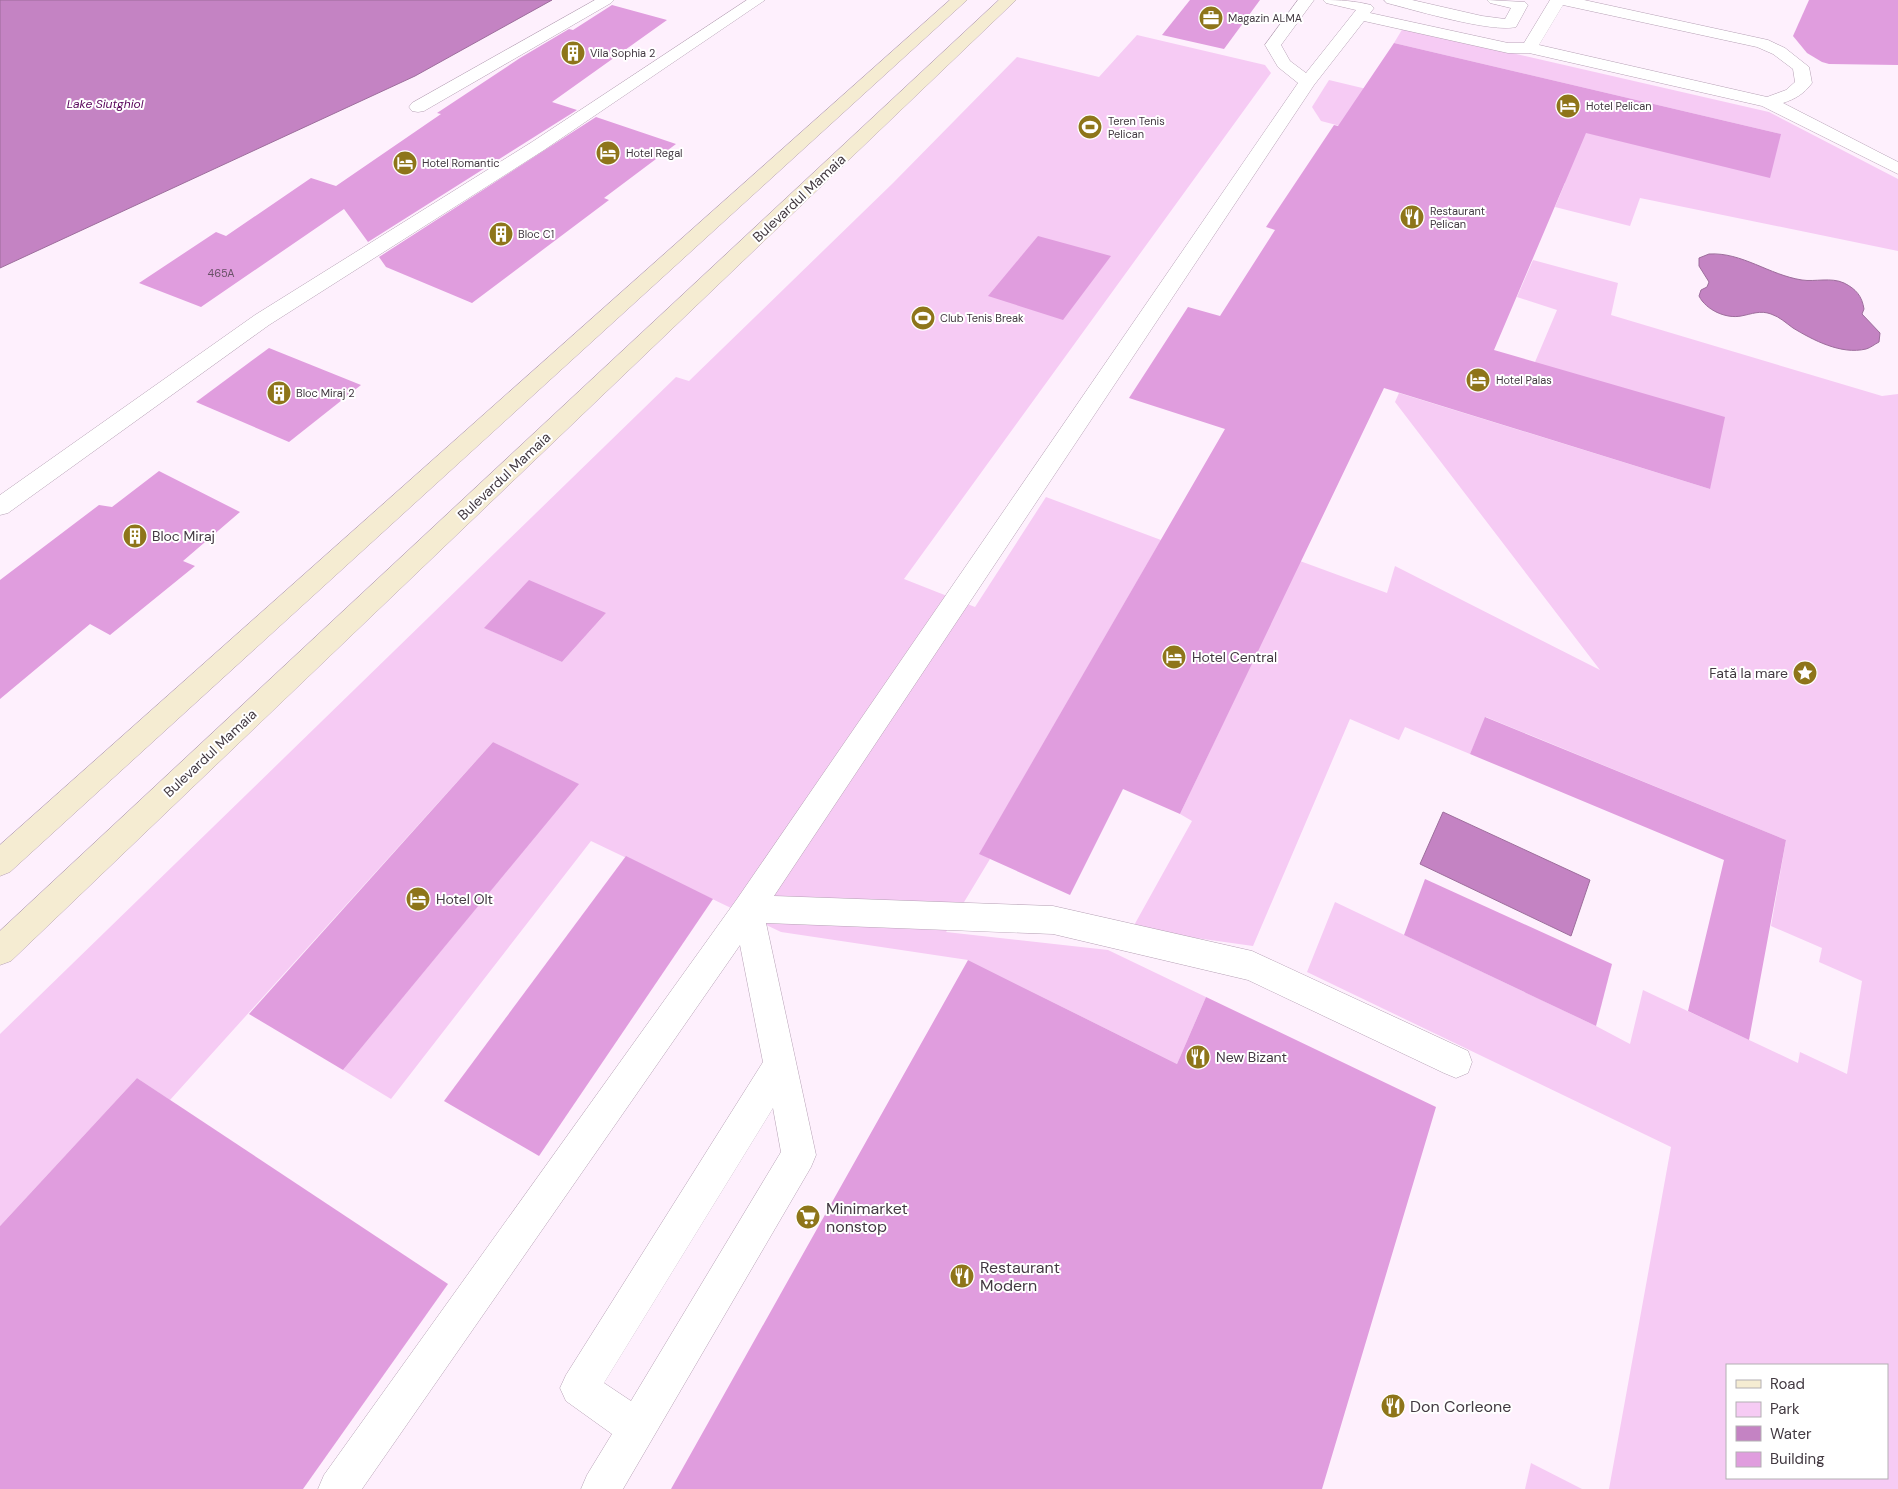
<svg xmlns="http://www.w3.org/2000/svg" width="1898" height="1489" viewBox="0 0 1898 1489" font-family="'DM Sans',sans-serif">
  <rect width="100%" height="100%" fill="#fef0fd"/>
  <g fill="#f6cbf4" fill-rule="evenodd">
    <polygon points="1403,28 1769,112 1898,179 1898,251 1640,198 1630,226 1555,207 1565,183 1494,165 1518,116 1781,134 1394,43"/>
    <path d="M1137 35 1265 65 1271 73 904 579 975 607 1046 497 1161 540 980 853 990 859 946 932 1108 950 1206 997 1177 1064 968 960 781 932 591 841 391 1099 343 1070 578 784 493 742 170 1100 137 1078 0 1226V1034L676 377 689 381 893 183 1017 57 1099 77ZM606 613 562 662 485 628Z"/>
    <polygon points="1329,80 1429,104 1406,143 1321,121 1312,107"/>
    <path d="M1533 260 1618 283 1611 315 1882 396 1898 394V1489H1609L1671 1147 1307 972 1335 902 1596 1026 1630 1044 1643 990 1798 1063 1800 1052 1847 1074 1862 981 1819 962 1822 948 1771 926 1786 840 1486 717 1470 754 1405 727 1399 740 1350 719 1253 946 1132 929 1192 821 1180 814 1300 561 1387 593 1395 566 1600 670 1395 402 1399 393 1710 489 1535 362 1557 310 1517 297ZM1727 1365H1887V1478H1727Z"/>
    <polygon points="1531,1463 1582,1489 1525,1489"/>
  </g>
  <g fill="#c483c3" stroke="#9d6d9c">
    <polygon points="0,0 552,0 415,76 0,268"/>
    <path d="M1709 254C1742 252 1769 275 1802 280 1815 282 1831 277 1844 283 1856 289 1862 296 1864 309L1862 314 1880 333 1879 342C1875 344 1870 348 1866 349 1841 355 1813 340 1793 328 1786 323 1780 317 1771 314 1760 310 1752 314 1741 316 1726 319 1706 310 1699 296L1701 290 1707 287 1709 282 1699 266V258Z"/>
    <polygon points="1443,812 1590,880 1571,936 1420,864"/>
  </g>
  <g fill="#e09dde">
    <polygon points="1190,0 1260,0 1224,49 1162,35"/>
    <polygon points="1809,0 1898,0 1898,65 1829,64 1822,62 1807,53 1793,36"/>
    <polygon points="612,5 667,20 552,102 577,110 368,242 344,209 201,307 139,283 216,232 226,236 311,178 336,186 441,114 437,113 520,58 569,29 573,30"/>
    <polygon points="1394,43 1781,134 1770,178 1586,133 1494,350 1725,417 1710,489 1384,388 1180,814 1123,789 1070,895 979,854 1225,429 1129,398 1188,307 1220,316 1275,230 1266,227 1334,125 1338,126"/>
    <polygon points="596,117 676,144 604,198 609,200 472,303 386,267 379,257"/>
    <polygon points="1038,236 1111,256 1063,320 988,296"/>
    <polygon points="269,348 361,385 289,442 196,402"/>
    <polygon points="159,471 240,512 183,561 195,566 110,635 90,624 0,699 0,580 99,505 112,507"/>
    <polygon points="529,580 606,613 562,662 484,628"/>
    <polygon points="1485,717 1786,840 1749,1040 1688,1011 1724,860 1470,754"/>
    <polygon points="493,742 579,784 343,1070 249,1014"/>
    <polygon points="626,856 713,899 539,1156 444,1101"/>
    <polygon points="1425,879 1612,964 1596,1026 1404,935"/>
    <polygon points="968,960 1177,1064 1206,997 1436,1107 1322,1489 671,1489"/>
    <polygon points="137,1078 448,1284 303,1489 0,1489 0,1226"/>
  </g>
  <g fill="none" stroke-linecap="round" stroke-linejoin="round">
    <defs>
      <g id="lane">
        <polygon points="595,0 614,0 611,3 424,111 418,112 412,111 409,107 412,103"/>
        <polygon points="747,0 765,0 544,150 269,325 8,513 0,515 0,495 255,315 532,142"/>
        <path d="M1298 0H1314L1281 45 1290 61 1306 73 1356 10 1326 3 1323 0C1340 0 1355 1 1371 5L1374 8 1370 13 1508 43H1524L1550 0H1584L1768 40 1785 48 1809 67 1812 83C1804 94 1795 99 1783 103L1898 162V174L1762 106 1529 53H1508L1364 21 1314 85 774 896 1053 906 1252 951 1468 1051 1472 1062 1468 1073 1456 1078 1444 1073 1248 980 1053 934 766 923 816 1155 811 1167 623 1489H581L587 1475 612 1434 566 1401 560 1388 566 1375 763 1062 740 945 362 1489H318L324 1475 737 899 1298 83 1278 67 1265 45ZM1563 5 1757 47 1773 54 1793 69 1795 82 1786 90 1767 97 1539 45ZM773 1108 781 1152 631 1401 604 1383Z"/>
        <path d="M1384 0H1412L1482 16 1505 19 1511 8 1490 3 1487 0 1525 2 1528 5 1516 27C1492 33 1414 10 1387 3Z"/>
      </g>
      <g id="secondary">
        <polygon points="950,0 967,0 10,872 0,876 0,845"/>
        <polygon points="999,0 1016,0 11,961 0,965 0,931"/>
      </g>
    </defs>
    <use href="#lane" stroke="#b6a1b5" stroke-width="1"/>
    <use href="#secondary" stroke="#b6a1b5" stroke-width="1"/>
    <use href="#lane" fill="#fff" fill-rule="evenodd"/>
    <use href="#secondary" fill="#f5ecd2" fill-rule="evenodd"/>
  </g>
  <defs>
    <symbol id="office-disc" viewBox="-11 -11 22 22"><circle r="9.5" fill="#8e751a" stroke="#fff"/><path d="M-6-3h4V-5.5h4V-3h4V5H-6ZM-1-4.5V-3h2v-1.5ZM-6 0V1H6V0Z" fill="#fff"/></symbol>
    <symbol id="building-disc" viewBox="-11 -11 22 22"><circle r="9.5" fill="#8e751a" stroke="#fff"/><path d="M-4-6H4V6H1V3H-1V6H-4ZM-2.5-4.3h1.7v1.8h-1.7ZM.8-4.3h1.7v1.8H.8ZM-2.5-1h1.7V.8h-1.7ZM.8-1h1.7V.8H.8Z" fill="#fff"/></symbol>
    <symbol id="hotel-disc" viewBox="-11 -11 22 22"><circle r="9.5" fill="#8e751a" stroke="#fff"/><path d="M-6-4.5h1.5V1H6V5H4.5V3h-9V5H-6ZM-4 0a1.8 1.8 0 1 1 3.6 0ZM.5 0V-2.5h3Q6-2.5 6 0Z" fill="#fff"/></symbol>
    <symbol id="stadium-disc" viewBox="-11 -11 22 22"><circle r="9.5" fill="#8e751a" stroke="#fff"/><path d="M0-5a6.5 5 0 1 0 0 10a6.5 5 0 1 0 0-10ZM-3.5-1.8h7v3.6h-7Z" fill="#fff"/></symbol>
    <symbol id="restaurant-disc" viewBox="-11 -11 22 22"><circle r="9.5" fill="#8e751a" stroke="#fff"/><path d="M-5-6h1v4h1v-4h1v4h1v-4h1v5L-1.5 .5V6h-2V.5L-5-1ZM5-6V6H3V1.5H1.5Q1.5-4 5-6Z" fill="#fff"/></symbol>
    <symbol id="sight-disc" viewBox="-11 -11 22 22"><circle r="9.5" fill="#8e751a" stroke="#fff"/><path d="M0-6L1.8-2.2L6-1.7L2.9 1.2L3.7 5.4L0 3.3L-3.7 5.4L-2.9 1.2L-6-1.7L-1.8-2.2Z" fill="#fff"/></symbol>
    <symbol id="supermarket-disc" viewBox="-11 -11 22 22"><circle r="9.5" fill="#8e751a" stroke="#fff"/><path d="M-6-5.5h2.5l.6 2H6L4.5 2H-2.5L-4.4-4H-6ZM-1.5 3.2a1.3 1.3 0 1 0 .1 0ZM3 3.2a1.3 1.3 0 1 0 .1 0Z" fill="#fff"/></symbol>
  </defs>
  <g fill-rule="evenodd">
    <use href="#office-disc" x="1197" y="4" width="28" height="28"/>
    <use href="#building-disc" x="559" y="39" width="28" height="28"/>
    <use href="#hotel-disc" x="1554" y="92" width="28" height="28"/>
    <use href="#stadium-disc" x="1076" y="113" width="28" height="28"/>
    <use href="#hotel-disc" x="594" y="139" width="28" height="28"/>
    <use href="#hotel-disc" x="391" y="149" width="28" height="28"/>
    <use href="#restaurant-disc" x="1398" y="203" width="28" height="28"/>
    <use href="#building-disc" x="487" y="220" width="28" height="28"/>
    <use href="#stadium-disc" x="909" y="304" width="28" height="28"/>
    <use href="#hotel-disc" x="1464" y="366" width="28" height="28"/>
    <use href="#building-disc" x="265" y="379" width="28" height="28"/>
    <use href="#building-disc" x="121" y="522" width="28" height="28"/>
    <use href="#hotel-disc" x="1160" y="643" width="28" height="28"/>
    <use href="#sight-disc" x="1791" y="659" width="28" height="28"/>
    <use href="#hotel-disc" x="404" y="885" width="28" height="28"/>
    <use href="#restaurant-disc" x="1184" y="1043" width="28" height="28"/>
    <use href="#supermarket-disc" x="794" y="1203" width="28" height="28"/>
    <use href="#restaurant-disc" x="948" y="1262" width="28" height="28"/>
    <use href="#restaurant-disc" x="1379" y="1392" width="28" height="28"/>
  </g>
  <g text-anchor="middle" stroke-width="4" stroke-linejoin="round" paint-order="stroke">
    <g font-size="11" fill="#423941" stroke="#fff" text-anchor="start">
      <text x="1228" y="22">Magazin ALMA</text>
      <text x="590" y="57">Vila Sophia 2</text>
      <text x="1586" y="110">Hotel Pelican</text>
      <text x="1108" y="125">Teren Tenis<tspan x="1108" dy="13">Pelican</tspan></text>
      <text x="626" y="157">Hotel Regal</text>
      <text x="422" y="167">Hotel Romantic</text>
      <text x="1430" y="215">Restaurant<tspan x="1430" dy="13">Pelican</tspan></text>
      <text x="518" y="238">Bloc C1</text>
      <text x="940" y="322">Club Tenis Break</text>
      <text x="1496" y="384">Hotel Palas</text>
      <text x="296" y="397">Bloc Miraj 2</text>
    </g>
    <g font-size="11" fill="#6a5268">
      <text x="221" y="277">465A</text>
    </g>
    <g font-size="12" font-style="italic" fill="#59055b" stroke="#fff">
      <text x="105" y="108">Lake Siutghiol</text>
    </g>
    <g font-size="14" fill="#423941" stroke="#fff">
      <text transform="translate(799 198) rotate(-43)" y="5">Bulevardul Mamaia</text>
      <text transform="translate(504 476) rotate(-43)" y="5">Bulevardul Mamaia</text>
      <text transform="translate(210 753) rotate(-43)" y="5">Bulevardul Mamaia</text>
    </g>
    <g font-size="14" fill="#423941" stroke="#fff" text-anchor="start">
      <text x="152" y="541">Bloc Miraj</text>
      <text x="1192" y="662">Hotel Central</text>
      <text x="1788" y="678" text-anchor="end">Fată la mare</text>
      <text x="436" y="904">Hotel Olt</text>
      <text x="1216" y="1062">New Bizant</text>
    </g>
    <g font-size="16" fill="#423941" stroke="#fff" text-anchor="start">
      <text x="826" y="1214">Minimarket<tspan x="826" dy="18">nonstop</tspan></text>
      <text x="980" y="1273">Restaurant<tspan x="980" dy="18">Modern</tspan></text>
      <text x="1410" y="1412">Don Corleone</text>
    </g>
  </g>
  <rect x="1726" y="1364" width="162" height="115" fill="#ffffff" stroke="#b3b0b3"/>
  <rect x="1736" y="1380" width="25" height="8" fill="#f5ecd2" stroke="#b3b0b3"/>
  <text x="1770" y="1389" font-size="15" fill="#423941">Road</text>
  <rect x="1736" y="1402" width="25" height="15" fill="#f6cbf4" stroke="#b3b0b3"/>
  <text x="1770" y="1414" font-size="15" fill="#423941">Park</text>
  <rect x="1736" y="1426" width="25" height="15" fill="#c483c3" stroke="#b3b0b3"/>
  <text x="1770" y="1439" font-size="15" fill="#423941">Water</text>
  <rect x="1736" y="1452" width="25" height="15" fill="#e09dde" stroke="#b3b0b3"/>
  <text x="1770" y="1464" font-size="15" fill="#423941">Building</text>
</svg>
